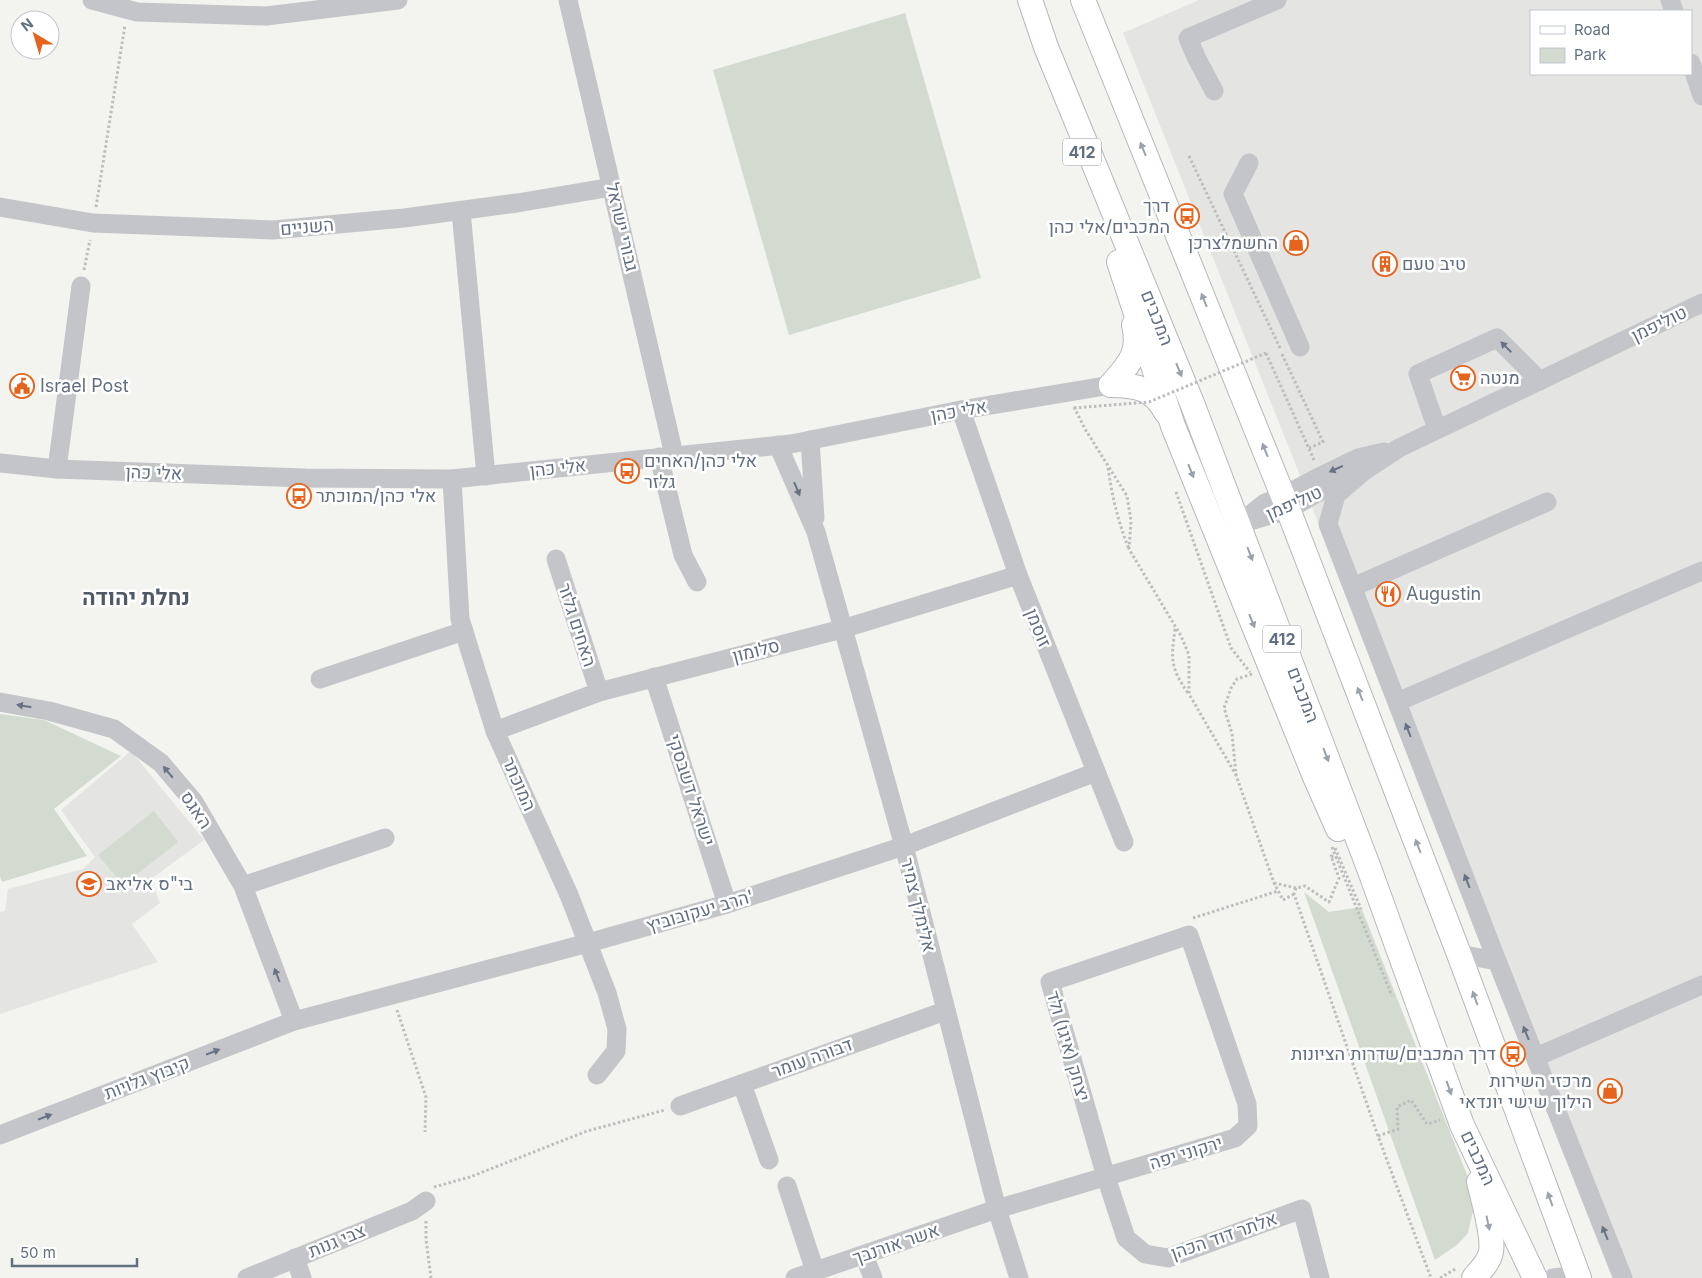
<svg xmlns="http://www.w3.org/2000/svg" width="1702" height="1278" viewBox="0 0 1702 1278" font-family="Inter,Heebo,sans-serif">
  <rect width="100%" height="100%" fill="#f3f4ef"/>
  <g fill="#e4e4e3" fill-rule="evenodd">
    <path d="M1199 0H1702V1278H1612L1293 458 1123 33ZM1531 11H1691V74H1531Z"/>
    <polygon points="131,751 204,840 151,879 160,903 132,924 158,962 0,1014 0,912 5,911 8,889 83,869 95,857 61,810"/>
  </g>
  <g fill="#d3dbd0">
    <polygon points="905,13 981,278 789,335 713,70"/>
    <polygon points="0,714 44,720 121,756 54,809 87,856 2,882 0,877"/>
    <polygon points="154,811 178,842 123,885 98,855"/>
    <polygon points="1304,892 1329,912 1361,907 1476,1198 1468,1233 1457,1245 1435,1260"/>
  </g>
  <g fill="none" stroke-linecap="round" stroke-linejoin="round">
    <defs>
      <g id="major">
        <polyline points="1030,0 1046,47 1192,403 1370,871 1462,1125 1535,1278"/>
        <polyline points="1083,0 1283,496 1459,954 1579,1278"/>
        <polyline points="1119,262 1173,426 1315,777 1338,829"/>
        <path d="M1111 385C1128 365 1141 354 1134 325"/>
        <path d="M1111 385C1136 385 1153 388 1166 412"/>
        <path d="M1474 1278C1480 1271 1489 1262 1491 1252 1494 1236 1483 1199 1479 1182"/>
      </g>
    </defs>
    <use href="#major" stroke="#b5b8bc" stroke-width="26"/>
    <g stroke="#bcbdbf" stroke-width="3" stroke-dasharray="2.5 2.5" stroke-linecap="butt">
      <polyline points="1189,156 1280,348"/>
      <polyline points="96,207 125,25"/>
      <polyline points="84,270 90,240"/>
      <polyline points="1266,353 1314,460"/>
      <polyline points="1282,354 1323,442 1309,448"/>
      <polyline points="1074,407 1085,429 1127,496 1131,521 1129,549 1181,636 1189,655 1189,694 1236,775"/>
      <path d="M1108 468C1112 496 1118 522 1129 549"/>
      <polyline points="1176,492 1231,648 1250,672"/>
      <path d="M1175 629C1171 660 1170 667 1188 693"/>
      <polyline points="1252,674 1237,679 1231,688 1224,708 1232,733 1236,775 1274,883 1283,900 1294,894"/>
      <polyline points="1332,847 1392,996"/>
      <polyline points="1335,848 1361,909"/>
      <polyline points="1274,883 1296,888 1305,886 1329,902 1339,878 1331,856 1337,858"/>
      <polyline points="1296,888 1294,894 1378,1136 1431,1278"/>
      <polyline points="1193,918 1278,891"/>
      <polyline points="397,1010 426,1097 425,1132"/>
      <polyline points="1378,1136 1398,1129 1397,1107 1411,1100 1427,1124 1440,1120"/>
      <polyline points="434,1187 470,1177 587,1131 665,1110"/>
      <polyline points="426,1221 426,1239 431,1278"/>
      <polyline points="1440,1278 1457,1268"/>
    </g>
    <g stroke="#c3c5c9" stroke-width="19">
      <polyline points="92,0 137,12 266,16 398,0"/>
      <polyline points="568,0 674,455"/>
      <polyline points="1670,0 1674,11"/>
      <polyline points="1691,63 1702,96"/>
      <polyline points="1214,91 1196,57 1188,38 1277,0"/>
      <polyline points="1249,163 1233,194 1300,347"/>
      <polyline points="0,207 93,223 273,230 404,218 517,203 612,187"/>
      <polyline points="461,211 486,476"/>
      <polyline points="961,410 1018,575 1124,842"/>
      <polyline points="1437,429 1418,374 1497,338 1540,381"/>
      <polyline points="810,440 815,518"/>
      <polyline points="778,445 816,532 904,846 997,1209 1019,1278"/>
      <polyline points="659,457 683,555 697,582"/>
      <polyline points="0,463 57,469 305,478 452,479 791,444 961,410 1111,385"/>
      <polyline points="57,469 81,286"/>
      <polyline points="1364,471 1336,495 1328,524 1497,961 1623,1278"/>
      <polyline points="452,479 460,619 495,731 569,895 607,993 617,1029 616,1051 597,1075"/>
      <polyline points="1245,519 1265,503 1283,496 1321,476 1358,458 1384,452"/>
      <polyline points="1239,524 1288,510 1317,493 1364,471 1399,448 1702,303"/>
      <polyline points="556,559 599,692"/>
      <polyline points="1353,587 1547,502"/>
      <polyline points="654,677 727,904"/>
      <polyline points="320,679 464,631"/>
      <polyline points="0,702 49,711 114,729 161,763 194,802 243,886 294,1021"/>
      <polyline points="1397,702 1702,571"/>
      <polyline points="495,731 599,692 842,629 1018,575"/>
      <polyline points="243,886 385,838"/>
      <polyline points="1459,954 1497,961"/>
      <polyline points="1536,1057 1702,985"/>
      <polyline points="742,1084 769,1160"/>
      <polyline points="680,1106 945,1011"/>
      <polyline points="0,1135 294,1021 588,943 727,904 904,846 1096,772"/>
      <polyline points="787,1186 815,1271"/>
      <polyline points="864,1255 873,1278"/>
      <polyline points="295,1258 302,1278"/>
      <polyline points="247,1278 412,1211 426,1201"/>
      <polyline points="795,1278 997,1209 1235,1138 1248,1126 1247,1104 1189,935 1050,982 1106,1177 1126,1238 1145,1254 1168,1258 1302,1209 1320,1278"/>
      <polyline points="1553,1278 1578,1275"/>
    </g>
    <use href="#major" stroke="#fff" stroke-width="24"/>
    <polyline stroke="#bcbdbf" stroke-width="3" stroke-dasharray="2.5 2.5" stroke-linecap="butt" points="1074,408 1149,402 1266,353"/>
  </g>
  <defs><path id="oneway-solid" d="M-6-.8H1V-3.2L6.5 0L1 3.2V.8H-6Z" transform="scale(1.25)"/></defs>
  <g fill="#99a1ad">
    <use href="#oneway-solid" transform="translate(1143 149) rotate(-112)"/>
    <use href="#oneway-solid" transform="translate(1204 300) rotate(-112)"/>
    <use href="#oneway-solid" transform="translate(1179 370) rotate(68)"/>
    <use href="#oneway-solid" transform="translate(1265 450) rotate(-112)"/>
    <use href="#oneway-solid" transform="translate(1191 471) rotate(68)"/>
    <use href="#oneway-solid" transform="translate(1250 554) rotate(69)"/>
    <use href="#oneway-solid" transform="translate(1252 621) rotate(68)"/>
    <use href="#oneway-solid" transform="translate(1360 694) rotate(-111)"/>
    <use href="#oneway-solid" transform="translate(1326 755) rotate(69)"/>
    <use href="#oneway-solid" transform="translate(1418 846) rotate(-111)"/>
    <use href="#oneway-solid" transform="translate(1475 998) rotate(-110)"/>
    <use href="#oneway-solid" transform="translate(1449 1088) rotate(70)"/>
    <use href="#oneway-solid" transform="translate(1550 1199) rotate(-110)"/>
    <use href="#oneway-solid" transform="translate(1488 1223) rotate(78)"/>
  </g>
  <g fill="#677385">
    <use href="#oneway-solid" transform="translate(1506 347) rotate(-135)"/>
    <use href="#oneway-solid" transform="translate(1336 469) rotate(156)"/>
    <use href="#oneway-solid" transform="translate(797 489) rotate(67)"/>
    <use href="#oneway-solid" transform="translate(24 706) rotate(-170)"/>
    <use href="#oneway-solid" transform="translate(1408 730) rotate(-111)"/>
    <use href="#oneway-solid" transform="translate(168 772) rotate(-130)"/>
    <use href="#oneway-solid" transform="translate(1467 881) rotate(-111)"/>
    <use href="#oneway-solid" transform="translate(277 975) rotate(-111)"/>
    <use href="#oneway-solid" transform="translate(1526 1033) rotate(-112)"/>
    <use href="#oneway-solid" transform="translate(213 1052) rotate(-21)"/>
    <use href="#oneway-solid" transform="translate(45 1117) rotate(-21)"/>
    <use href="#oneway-solid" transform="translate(1605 1233) rotate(-112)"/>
  </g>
  <defs>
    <symbol id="bus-ring" viewBox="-11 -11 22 22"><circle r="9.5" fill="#fff" stroke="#e6631d" stroke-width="1.5"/><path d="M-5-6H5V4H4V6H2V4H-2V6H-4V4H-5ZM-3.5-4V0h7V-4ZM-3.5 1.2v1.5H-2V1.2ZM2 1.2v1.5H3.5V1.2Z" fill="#e6631d"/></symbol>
    <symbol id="shop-ring" viewBox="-11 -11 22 22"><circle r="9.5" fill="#fff" stroke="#e6631d" stroke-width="1.5"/><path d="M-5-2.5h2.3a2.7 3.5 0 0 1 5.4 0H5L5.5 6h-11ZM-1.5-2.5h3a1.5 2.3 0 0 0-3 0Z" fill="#e6631d"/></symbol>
    <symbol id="building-ring" viewBox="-11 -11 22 22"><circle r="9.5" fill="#fff" stroke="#e6631d" stroke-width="1.5"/><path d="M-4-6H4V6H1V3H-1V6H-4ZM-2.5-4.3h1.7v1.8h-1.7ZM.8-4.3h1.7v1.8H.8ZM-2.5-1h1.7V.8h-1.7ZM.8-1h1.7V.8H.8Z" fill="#e6631d"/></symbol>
    <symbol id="supermarket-ring" viewBox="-11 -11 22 22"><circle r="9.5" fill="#fff" stroke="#e6631d" stroke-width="1.5"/><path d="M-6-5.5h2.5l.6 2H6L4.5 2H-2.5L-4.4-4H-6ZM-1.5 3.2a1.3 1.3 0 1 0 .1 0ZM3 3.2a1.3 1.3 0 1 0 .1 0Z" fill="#e6631d"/></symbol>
    <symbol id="civic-ring" viewBox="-11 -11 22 22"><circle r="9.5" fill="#fff" stroke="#e6631d" stroke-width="1.5"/><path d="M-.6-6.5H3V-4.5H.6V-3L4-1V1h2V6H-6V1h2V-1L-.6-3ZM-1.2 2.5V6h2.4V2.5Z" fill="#e6631d"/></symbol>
    <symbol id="restaurant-ring" viewBox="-11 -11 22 22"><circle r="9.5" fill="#fff" stroke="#e6631d" stroke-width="1.5"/><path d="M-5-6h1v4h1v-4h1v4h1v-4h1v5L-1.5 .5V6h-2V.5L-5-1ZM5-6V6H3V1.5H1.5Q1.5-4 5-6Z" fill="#e6631d"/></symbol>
    <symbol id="school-ring" viewBox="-11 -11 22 22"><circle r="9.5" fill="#fff" stroke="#e6631d" stroke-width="1.5"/><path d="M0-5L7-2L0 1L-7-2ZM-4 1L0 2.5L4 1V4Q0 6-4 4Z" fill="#e6631d"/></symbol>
  </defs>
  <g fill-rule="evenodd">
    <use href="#bus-ring" x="1173" y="202" width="28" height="28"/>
    <use href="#shop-ring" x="1282" y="229" width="28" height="28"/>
    <use href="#building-ring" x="1371" y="250" width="28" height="28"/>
    <use href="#supermarket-ring" x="1449" y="364" width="28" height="28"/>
    <use href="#civic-ring" x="8" y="372" width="28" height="28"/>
    <use href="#bus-ring" x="613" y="457" width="28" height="28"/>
    <use href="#bus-ring" x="285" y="482" width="28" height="28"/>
    <use href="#restaurant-ring" x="1374" y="580" width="28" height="28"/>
    <use href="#school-ring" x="75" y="870" width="28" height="28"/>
    <use href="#bus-ring" x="1499" y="1040" width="28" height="28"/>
    <use href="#shop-ring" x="1596" y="1077" width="28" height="28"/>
  </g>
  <g text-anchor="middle" stroke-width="5" stroke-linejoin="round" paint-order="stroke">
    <g fill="#fff" stroke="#919aa7" stroke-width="1">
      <rect x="1063" y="138.5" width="38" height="27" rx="4"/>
      <rect x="1263" y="625.5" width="38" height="27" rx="4"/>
    </g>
    <g font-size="16" font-weight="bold" fill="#626f81">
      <text x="1082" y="158">412</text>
      <text x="1282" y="645">412</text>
    </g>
    <g font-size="18" fill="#626f81" stroke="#fff" text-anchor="start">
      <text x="1170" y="212" text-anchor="end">דרך<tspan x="1170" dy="21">המכבים/אלי כהן</tspan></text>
      <text x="1278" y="249" text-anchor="end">החשמלצרכן</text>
      <text x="1402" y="270">טיב טעם</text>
      <text x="1480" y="384">מנטה</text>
      <text x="40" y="392">Israel Post</text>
      <text x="644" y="467">אלי כהן/האחים<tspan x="644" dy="21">גלזר</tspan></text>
      <text x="316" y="502">אלי כהן/המוכתר</text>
      <text x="1406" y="600">Augustin</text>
      <text x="106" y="890">בי"ס אליאב</text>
      <text x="1496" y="1060" text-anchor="end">דרך המכבים/שדרות הציונות</text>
      <text x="1592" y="1087" text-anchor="end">מרכזי השירות<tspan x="1592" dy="21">הילוך שישי יונדאי</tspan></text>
    </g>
    <g font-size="18" fill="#626f81" stroke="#fff">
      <text transform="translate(307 227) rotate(-5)" y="6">השניים</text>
      <text transform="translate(622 227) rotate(77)" y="6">גבורי ישראל</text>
      <text transform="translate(1157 318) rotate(68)" y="6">המכבים</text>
      <text transform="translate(1659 324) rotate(-26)" y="6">טוליפמן</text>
      <text transform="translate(959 411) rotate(-10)" y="6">אלי כהן</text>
      <text transform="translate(558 468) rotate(-6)" y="6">אלי כהן</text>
      <text transform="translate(154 473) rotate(2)" y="6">אלי כהן</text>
      <text transform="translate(1294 503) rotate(-24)" y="6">טוליפמן</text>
      <text transform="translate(577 625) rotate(72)" y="6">האחים גלזר</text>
      <text transform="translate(1038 628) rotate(68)" y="6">זוסמן</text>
      <text transform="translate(756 651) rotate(-14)" y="6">סלומון</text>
      <text transform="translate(1303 695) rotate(69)" y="6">המכבים</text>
      <text transform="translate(519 784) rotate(66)" y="6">המוכתר</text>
      <text transform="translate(691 790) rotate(72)" y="6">ישראל דשבסקי</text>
      <text transform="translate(196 810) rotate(56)" y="6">האגס</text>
      <text transform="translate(918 905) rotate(76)" y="6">אלימלך צמיר</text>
      <text transform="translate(700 911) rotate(-16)" y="6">הרב יעקובוביץ'</text>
      <text transform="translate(1068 1046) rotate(74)" y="6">יצחק (איגו) ולד</text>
      <text transform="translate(812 1058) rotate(-20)" y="6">דבורה עומר</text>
      <text transform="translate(147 1078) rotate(-21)" y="6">קיבוץ גלויות</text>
      <text transform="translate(1186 1153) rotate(-17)" y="6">ירקוני יפה</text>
      <text transform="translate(1478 1158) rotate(65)" y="6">המכבים</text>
      <text transform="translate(1224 1236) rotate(-19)" y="6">אלתר דוד הכהן</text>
      <text transform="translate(337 1241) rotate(-22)" y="6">צבי גנות</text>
      <text transform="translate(896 1244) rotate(-19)" y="6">אשר אורנבך</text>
    </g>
    <g font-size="22" font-weight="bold" fill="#505a66" stroke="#fff">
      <text x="136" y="605">נחלת יהודה</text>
    </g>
  </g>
  <rect x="1530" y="10" width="162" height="65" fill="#ffffff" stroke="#c0c5cd"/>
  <rect x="1540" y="26" width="25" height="8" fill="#ffffff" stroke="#c0c5cd"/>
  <text x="1574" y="35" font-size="15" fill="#626f81">Road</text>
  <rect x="1540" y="48" width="25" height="15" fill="#d3dbd0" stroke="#c0c5cd"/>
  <text x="1574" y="60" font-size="15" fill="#626f81">Park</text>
  <g transform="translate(35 35) rotate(322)"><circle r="24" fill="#ffffff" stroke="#c0c5cd"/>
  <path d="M0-4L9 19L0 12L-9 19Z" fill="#e6631d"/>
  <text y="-8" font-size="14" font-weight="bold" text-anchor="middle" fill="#626f81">N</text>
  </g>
  <path d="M12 1258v8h125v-8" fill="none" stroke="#626f81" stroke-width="2.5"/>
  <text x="20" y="1258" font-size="15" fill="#626f81" stroke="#ffffff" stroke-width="4" paint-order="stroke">50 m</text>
</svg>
